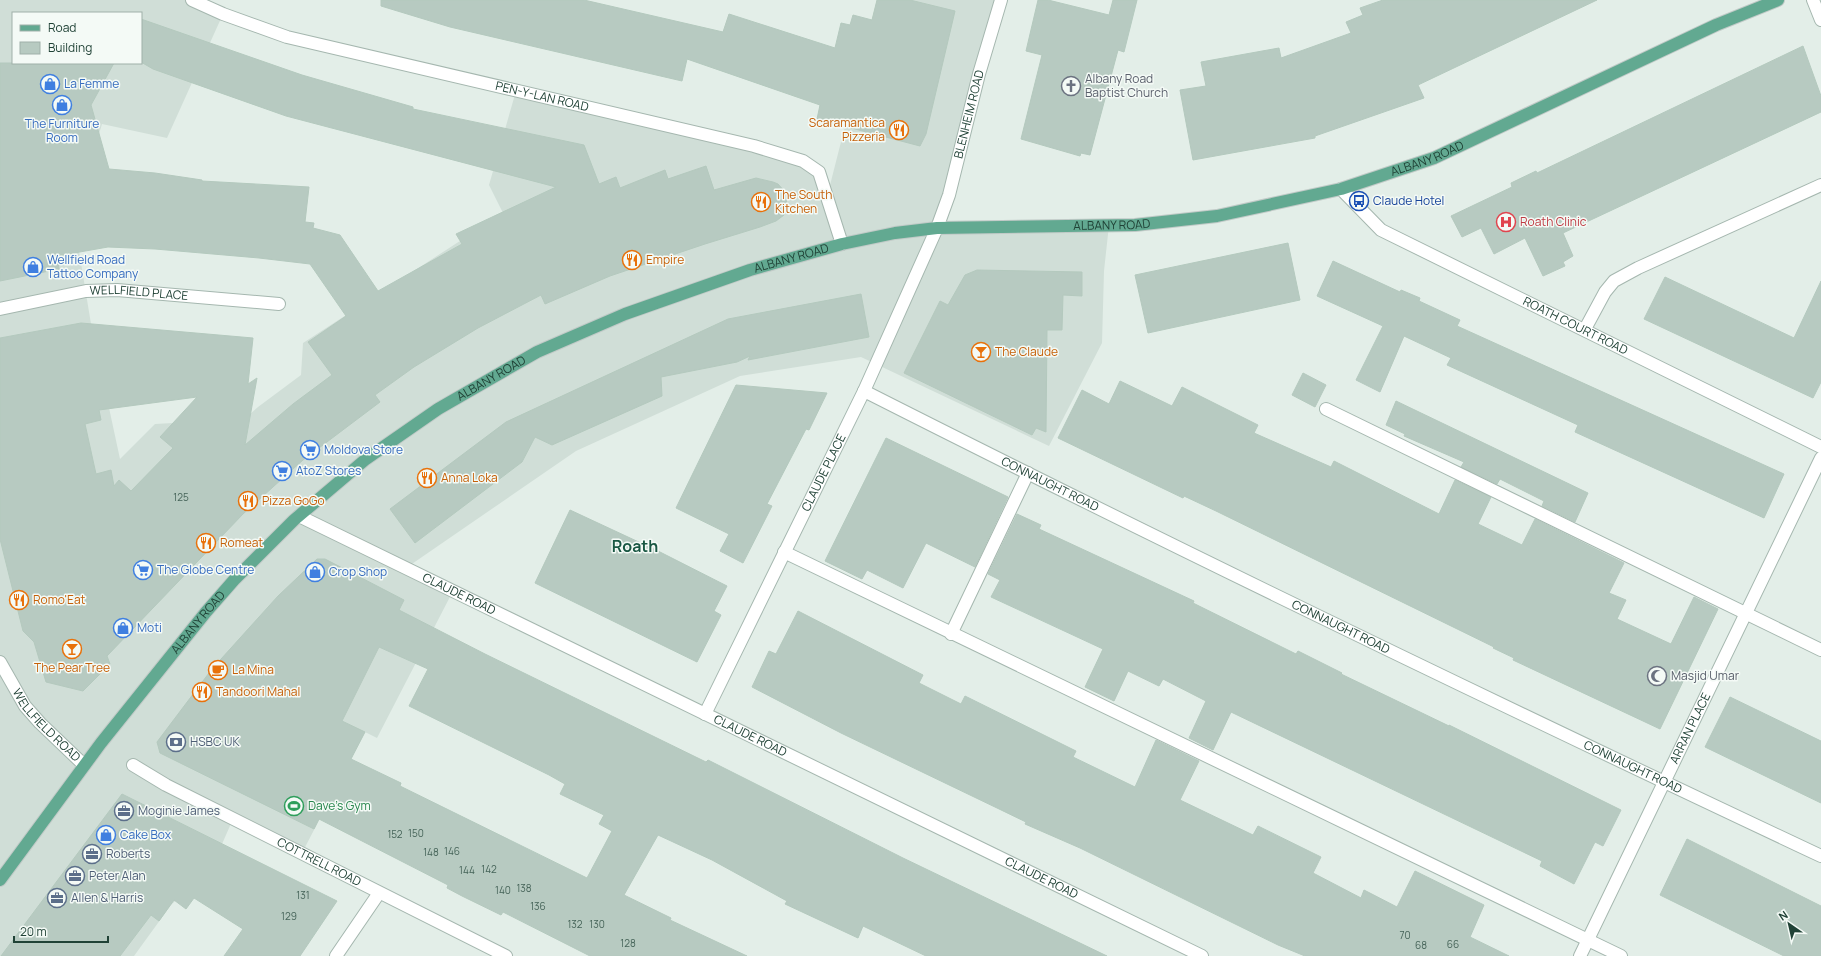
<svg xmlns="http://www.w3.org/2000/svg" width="1821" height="956" viewBox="0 0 1821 956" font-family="Manrope,sans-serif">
  <rect width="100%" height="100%" fill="#e3eee8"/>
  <path fill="#d0ded7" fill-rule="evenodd" d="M0 0H192L223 14 167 138 102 124 99 134 62 147 91 324 120 459 155 424 173 423 213 447 258 407 301 375 303 343 503 213 489 185 516 91 754 146 819 172 827 197 877 0H1001L937 228 1109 225 1104 271 1102 343 1049 446 861 357 740 376 576 451 406 568 453 591 377 738 365 732 302 853 233 819 222 844 194 883 171 905 134 956H0ZM13 13H141V63H13Z"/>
  <g fill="#b7cac1" stroke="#b4c9be" fill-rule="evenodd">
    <polygon points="381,0 584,0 723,32 729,14 835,48 841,23 850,25 853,15 872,20 877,0 910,0 955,11 926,134 920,146 817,119 820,105 687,59 682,81 450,27 381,6"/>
    <polygon points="1038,0 1048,0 1109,15 1113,0 1137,0 1124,52 1118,50 1090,155 1081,153 1080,156 1021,139 1042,55 1026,51"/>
    <polygon points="1383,0 1597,0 1418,85 1424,98 1315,136 1315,138 1193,160 1180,90 1206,86 1201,62 1279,48 1281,58 1351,33 1346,22 1363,15 1360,8"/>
    <path d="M141 19 302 75 413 107V109L584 145 599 184 616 177 620 188 665 170 668 179 706 166 714 190 756 178 773 182 778 184 786 193 787 208 784 215 776 221 760 227 705 244 610 276 545 304 541 295 478 328 414 367 375 395 380 402 303 460 243 514 107 656 110 664 83 691 46 682 34 642 23 631 0 539V338L81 323 253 338 248 384 257 378 245 445 293 404 332 375 308 342 346 316 310 264 259 258 155 249 108 247 57 256 59 269 0 281V63H114L91 105 109 169 155 173 202 180V181L309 187 305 222 314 223 313 228 340 235 378 291 462 244 456 234 556 187 286 116 153 69 141 62ZM197 397 160 437 173 448 131 491 119 480 114 486 111 470 96 474 85 424 101 420 99 410Z"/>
    <polygon points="1803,46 1821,96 1821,112 1563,233 1573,256 1563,262 1565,266 1543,276 1525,238 1494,254 1481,228 1462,237 1451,216 1512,187 1511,183 1536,171 1537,173"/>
    <polygon points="1288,243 1300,300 1148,333 1135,275"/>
    <polygon points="1333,261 1400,292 1401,290 1420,298 1419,301 1460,320 1457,326 1784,474 1764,518 1575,432 1578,425 1447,365 1451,358 1404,336 1380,392 1356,380 1383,326 1317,296"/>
    <polygon points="977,270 1082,272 1082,296 1063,295 1062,330 1047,330 1046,432 1036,428 1032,435 904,373 940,301 948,305 965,275"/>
    <polygon points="1665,277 1794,338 1821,281 1821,382 1813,398 1644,319"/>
    <polygon points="861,294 869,337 748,360 750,356 737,362 661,377 662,396 552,445 535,437 522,462 415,543 390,509 506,422 728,319"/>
    <polygon points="1303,373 1326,385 1315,407 1292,395"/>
    <polygon points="1120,381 1172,406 1182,387 1258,425 1254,433 1331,467 1334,461 1439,514 1455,480 1491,497 1478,524 1522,545 1535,519 1624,563 1609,593 1626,600 1617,619 1671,644 1694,597 1718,609 1660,729 1513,660 1514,658 1493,648 1494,647 1216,511 1184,496 1183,498 1058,438 1082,390 1109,404"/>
    <polygon points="736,385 827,393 809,430 806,429 767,504 772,506 743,563 720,551 729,534 676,508"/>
    <polygon points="1396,401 1588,493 1575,522 1542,506 1544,501 1500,479 1497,484 1461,467 1464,462 1404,436 1405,434 1386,425"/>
    <polygon points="886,438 1008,497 975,567 926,543 903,588 867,570 862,579 825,561"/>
    <polygon points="570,510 658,551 727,586 714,611 721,615 697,662 535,583"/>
    <polygon points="1017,514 1041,525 1039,529 1194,601 1193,603 1296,654 1298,651 1342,673 1341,674 1449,726 1449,725 1621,810 1603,846 1595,842 1574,884 1540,866 1542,861 1231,712 1213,750 1189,738 1206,701 1163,679 1159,686 1128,671 1114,701 1085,687 1103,649 991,597 1000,580 988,574"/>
    <path d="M317 559H325L404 600 399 610 485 654 706 762 708 760 903 858 1107 956H926L863 926 858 938 785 904 787 901 712 860 658 835 624 895 671 918 670 920 747 956H590L503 912 501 915 462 896 447 888 448 885 319 819 314 829 160 753 157 742 212 669 278 596ZM379 647 428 669 409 706 549 775 565 784 560 794 604 815 599 824 612 831 587 878 400 786 401 783 351 759 365 732 342 721Z"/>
    <polygon points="798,611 923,675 919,683 961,704 965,696 1076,751 1073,757 1135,787 1156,740 1199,761 1180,800 1253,835 1258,826 1321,857 1313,873 1361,898 1364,890 1397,907 1415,871 1484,905 1470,937 1509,956 1305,956 1278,945 1080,848 1025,824 1026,822 997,808 841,733 752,687 769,651 776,654"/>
    <polygon points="1730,697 1821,741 1821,803 1705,747"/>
    <polygon points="122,794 337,901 300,956 224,956 243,929 194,898 186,909 174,900 159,921 151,915 120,956 1,956"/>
    <polygon points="1687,839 1821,906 1821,956 1784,956 1660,895"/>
  </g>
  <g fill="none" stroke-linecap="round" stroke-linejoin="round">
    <defs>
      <g id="minor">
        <path id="s1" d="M192 0 223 14 287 37 754 146 803 161 819 172 842 244"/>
        <polyline points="1813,0 1821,20"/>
        <path id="s2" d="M1341 189 1381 230 1821 447"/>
        <path id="s3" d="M0 309 86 291 117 290 279 304"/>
        <polyline points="1585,329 1605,292 1614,281 1638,268 1821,185"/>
        <path id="s4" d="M864 391C1180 551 1500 705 1821 856"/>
        <polyline points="1326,409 1821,650"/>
        <path id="s5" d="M299 516 1202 956"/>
        <polyline points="784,552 1621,956"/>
        <polyline points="951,634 1028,473"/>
        <path id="s6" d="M0 662 25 706 40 723 84 765"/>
        <path id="s7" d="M705 714 864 391 937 228 949 195 979 74 1001 0"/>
        <path id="s8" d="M133 765 166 785 506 956"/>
        <polyline points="336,956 379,893"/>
        <path id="s9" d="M1580 956 1821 458"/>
      </g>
      <g id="major">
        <path id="s10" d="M0 880 101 743 206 612 234 580 294 520 366 459 438 409 537 352 625 314 750 270 842 244 895 233 937 228 1135 225 1217 216 1341 189 1434 158 1716 25 1778 0"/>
      </g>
    </defs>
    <use href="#minor" stroke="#a5b7af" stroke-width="14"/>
    <use href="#major" stroke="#c1cac7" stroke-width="14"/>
    <use href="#minor" stroke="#fff" stroke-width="12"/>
    <use href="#major" stroke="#62a991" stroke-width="12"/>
  </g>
  <defs>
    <symbol id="shop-ring" viewBox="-11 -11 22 22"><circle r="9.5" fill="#f4faf6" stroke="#3f7fe0" stroke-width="1.5"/><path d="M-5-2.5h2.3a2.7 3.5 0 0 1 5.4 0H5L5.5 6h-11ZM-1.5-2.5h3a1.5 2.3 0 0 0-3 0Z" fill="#3f7fe0"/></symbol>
    <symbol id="church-ring" viewBox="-11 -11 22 22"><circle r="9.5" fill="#f4faf6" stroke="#6b7280" stroke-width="1.5"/><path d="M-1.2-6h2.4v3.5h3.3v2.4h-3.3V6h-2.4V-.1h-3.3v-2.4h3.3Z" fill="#6b7280"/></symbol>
    <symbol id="restaurant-ring" viewBox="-11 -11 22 22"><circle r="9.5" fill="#f4faf6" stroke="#e8710a" stroke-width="1.5"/><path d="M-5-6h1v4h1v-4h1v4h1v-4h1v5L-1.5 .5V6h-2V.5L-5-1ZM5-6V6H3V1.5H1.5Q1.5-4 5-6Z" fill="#e8710a"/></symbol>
    <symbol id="bus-ring" viewBox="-11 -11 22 22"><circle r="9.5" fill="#f4faf6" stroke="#1a4fb4" stroke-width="1.5"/><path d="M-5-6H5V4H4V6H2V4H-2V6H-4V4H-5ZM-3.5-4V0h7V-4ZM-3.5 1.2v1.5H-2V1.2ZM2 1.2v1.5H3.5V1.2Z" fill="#1a4fb4"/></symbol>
    <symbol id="hospital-ring" viewBox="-11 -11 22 22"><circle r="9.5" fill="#f4faf6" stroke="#e0444e" stroke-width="1.5"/><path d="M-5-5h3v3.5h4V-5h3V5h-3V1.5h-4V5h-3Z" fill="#e0444e"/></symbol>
    <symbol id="bar-ring" viewBox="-11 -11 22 22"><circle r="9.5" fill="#f4faf6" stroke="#e8710a" stroke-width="1.5"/><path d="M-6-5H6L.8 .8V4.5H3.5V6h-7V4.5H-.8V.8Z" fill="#e8710a"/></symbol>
    <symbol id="supermarket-ring" viewBox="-11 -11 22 22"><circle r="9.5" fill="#f4faf6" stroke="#3f7fe0" stroke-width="1.5"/><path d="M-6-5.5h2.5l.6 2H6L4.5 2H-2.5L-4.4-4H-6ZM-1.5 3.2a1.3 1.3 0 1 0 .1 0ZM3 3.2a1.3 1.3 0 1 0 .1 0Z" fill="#3f7fe0"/></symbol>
    <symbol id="cafe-ring" viewBox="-11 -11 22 22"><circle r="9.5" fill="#f4faf6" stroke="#e8710a" stroke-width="1.5"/><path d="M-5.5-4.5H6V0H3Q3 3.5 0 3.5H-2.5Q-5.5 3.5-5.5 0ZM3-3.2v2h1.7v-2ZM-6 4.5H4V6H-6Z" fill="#e8710a"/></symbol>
    <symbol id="mosque-ring" viewBox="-11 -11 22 22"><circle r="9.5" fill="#f4faf6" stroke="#6b7280" stroke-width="1.5"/><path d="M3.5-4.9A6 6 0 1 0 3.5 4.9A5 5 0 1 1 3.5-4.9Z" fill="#6b7280"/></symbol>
    <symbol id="bank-ring" viewBox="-11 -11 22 22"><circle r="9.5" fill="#f4faf6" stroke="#5c6f8a" stroke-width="1.5"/><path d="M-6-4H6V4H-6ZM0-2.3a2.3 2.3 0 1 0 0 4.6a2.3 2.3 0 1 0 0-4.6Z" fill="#5c6f8a"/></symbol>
    <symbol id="stadium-ring" viewBox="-11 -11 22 22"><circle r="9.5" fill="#f4faf6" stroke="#2e9e5b" stroke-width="1.5"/><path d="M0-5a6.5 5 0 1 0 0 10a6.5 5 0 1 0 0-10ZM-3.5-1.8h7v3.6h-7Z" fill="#2e9e5b"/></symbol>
    <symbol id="office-ring" viewBox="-11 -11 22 22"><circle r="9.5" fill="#f4faf6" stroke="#5c6f8a" stroke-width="1.5"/><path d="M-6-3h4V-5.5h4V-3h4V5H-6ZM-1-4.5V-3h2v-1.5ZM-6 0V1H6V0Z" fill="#5c6f8a"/></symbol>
  </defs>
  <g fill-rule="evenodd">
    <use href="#shop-ring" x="39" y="73" width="22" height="22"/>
    <use href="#church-ring" x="1060" y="75" width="22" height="22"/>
    <use href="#shop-ring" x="51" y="94" width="22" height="22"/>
    <use href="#restaurant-ring" x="888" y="119" width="22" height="22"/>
    <use href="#bus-ring" x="1348" y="190" width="22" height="22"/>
    <use href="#restaurant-ring" x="750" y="191" width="22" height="22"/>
    <use href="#hospital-ring" x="1495" y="211" width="22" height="22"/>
    <use href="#restaurant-ring" x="621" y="249" width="22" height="22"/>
    <use href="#shop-ring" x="22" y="256" width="22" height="22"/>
    <use href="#bar-ring" x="970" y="341" width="22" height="22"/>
    <use href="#supermarket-ring" x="299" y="439" width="22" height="22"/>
    <use href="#supermarket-ring" x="271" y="460" width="22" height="22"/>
    <use href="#restaurant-ring" x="416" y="467" width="22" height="22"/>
    <use href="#restaurant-ring" x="237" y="490" width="22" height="22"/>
    <use href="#restaurant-ring" x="195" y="532" width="22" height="22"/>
    <use href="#supermarket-ring" x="132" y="559" width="22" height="22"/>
    <use href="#shop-ring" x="304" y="561" width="22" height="22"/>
    <use href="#restaurant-ring" x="8" y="589" width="22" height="22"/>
    <use href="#shop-ring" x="112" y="617" width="22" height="22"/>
    <use href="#bar-ring" x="61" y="638" width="22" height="22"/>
    <use href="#cafe-ring" x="207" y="659" width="22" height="22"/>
    <use href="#mosque-ring" x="1646" y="665" width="22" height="22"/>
    <use href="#restaurant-ring" x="191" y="681" width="22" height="22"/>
    <use href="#bank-ring" x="165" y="731" width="22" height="22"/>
    <use href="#stadium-ring" x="283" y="795" width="22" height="22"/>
    <use href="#office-ring" x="113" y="800" width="22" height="22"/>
    <use href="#shop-ring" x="95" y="824" width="22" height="22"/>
    <use href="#office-ring" x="81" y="843" width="22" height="22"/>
    <use href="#office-ring" x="64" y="865" width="22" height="22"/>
    <use href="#office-ring" x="46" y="887" width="22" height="22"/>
  </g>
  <g text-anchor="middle" stroke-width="3" stroke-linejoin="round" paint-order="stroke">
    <g font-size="10" fill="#466459">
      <text x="181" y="501">125</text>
      <text x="416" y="837">150</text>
      <text x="395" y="838">152</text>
      <text x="452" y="855">146</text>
      <text x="431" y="856">148</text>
      <text x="489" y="873">142</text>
      <text x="467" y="874">144</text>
      <text x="524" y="892">138</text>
      <text x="503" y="894">140</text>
      <text x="303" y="899">131</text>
      <text x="538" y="910">136</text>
      <text x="289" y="920">129</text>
      <text x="575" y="928">132</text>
      <text x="597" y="928">130</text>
      <text x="1405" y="939">70</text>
      <text x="628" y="947">128</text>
      <text x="1453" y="948">66</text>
      <text x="1421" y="949">68</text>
    </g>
    <g font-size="12" fill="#5b616d" stroke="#f4faf6" text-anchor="start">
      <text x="1085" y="83">Albany Road<tspan x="1085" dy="14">Baptist Church</tspan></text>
      <text x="1671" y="680">Masjid Umar</text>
    </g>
    <g font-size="12" fill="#366cbe" stroke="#f4faf6" text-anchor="start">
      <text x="64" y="88">La Femme</text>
      <text x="62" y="128" text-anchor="middle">The Furniture<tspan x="62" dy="14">Room</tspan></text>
      <text x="47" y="264">Wellfield Road<tspan x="47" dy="14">Tattoo Company</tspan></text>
      <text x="324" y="454">Moldova Store</text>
      <text x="296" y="475">AtoZ Stores</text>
      <text x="157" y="574">The Globe Centre</text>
      <text x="329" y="576">Crop Shop</text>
      <text x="137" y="632">Moti</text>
      <text x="120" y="839">Cake Box</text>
    </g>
    <g font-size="12" fill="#204236" stroke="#f4faf6">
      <text dy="4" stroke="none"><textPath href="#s1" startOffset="364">PEN-Y-LAN ROAD</textPath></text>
      <text dy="4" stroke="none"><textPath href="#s7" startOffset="657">BLENHEIM ROAD</textPath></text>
      <text dy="4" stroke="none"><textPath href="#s10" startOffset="1681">ALBANY ROAD</textPath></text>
      <text dy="4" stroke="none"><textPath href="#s10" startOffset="1357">ALBANY ROAD</textPath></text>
      <text dy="4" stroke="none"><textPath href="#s10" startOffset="1033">ALBANY ROAD</textPath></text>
      <text dy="4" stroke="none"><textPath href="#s3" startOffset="141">WELLFIELD PLACE</textPath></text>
      <text dy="4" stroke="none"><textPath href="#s2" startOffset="274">ROATH COURT ROAD</textPath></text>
      <text dy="4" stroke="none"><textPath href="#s10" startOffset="709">ALBANY ROAD</textPath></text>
      <text dy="4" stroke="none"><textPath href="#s7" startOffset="269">CLAUDE PLACE</textPath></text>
      <text dy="4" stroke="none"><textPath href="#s4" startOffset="208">CONNAUGHT ROAD</textPath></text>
      <text dy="4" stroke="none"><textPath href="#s5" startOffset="178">CLAUDE ROAD</textPath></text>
      <text dy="4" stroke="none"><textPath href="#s10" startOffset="325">ALBANY ROAD</textPath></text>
      <text dy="4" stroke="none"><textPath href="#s4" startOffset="532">CONNAUGHT ROAD</textPath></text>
      <text dy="4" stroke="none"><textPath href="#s6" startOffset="79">WELLFIELD ROAD</textPath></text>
      <text dy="4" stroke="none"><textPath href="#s9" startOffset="253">ARRAN PLACE</textPath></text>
      <text dy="4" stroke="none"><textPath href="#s5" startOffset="502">CLAUDE ROAD</textPath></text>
      <text dy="4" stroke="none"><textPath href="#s4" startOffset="856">CONNAUGHT ROAD</textPath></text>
      <text dy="4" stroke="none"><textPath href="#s8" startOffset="210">COTTRELL ROAD</textPath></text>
      <text dy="4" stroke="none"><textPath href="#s5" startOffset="826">CLAUDE ROAD</textPath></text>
    </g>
    <g font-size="12" fill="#c56008" stroke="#f4faf6" text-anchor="start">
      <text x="885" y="127" text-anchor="end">Scaramantica<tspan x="885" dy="14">Pizzeria</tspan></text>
      <text x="775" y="199">The South<tspan x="775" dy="14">Kitchen</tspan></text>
      <text x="646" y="264">Empire</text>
      <text x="995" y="356">The Claude</text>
      <text x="441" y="482">Anna Loka</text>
      <text x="262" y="505">Pizza GoGo</text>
      <text x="220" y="547">Romeat</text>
      <text x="33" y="604">Romo'Eat</text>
      <text x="72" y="672" text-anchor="middle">The Pear Tree</text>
      <text x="232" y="674">La Mina</text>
      <text x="216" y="696">Tandoori Mahal</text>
    </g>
    <g font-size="12" fill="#164399" stroke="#f4faf6" text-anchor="start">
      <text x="1373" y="205">Claude Hotel</text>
    </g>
    <g font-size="12" fill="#be3a42" stroke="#f4faf6" text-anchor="start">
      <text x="1520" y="226">Roath Clinic</text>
    </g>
    <g font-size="12" fill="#4e5e75" stroke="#f4faf6" text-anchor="start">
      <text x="190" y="746">HSBC UK</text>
      <text x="138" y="815">Moginie James</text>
      <text x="106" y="858">Roberts</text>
      <text x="89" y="880">Peter Alan</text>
      <text x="71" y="902">Allen &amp; Harris</text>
    </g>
    <g font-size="12" fill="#27864d" stroke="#f4faf6" text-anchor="start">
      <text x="308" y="810">Dave's Gym</text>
    </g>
    <g font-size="16" font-weight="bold" fill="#195743" stroke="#f4faf6">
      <text x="635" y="552">Roath</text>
    </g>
  </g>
  <rect x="12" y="12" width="130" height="52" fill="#f4faf6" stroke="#9fb0a9"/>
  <rect x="20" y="25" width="20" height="6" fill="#62a991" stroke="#9fb0a9"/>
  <text x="48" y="32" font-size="12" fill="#204236">Road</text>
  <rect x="20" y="42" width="20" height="12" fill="#b7cac1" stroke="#9fb0a9"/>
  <text x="48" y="52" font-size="12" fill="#204236">Building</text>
  <g transform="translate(1789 924) rotate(326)" stroke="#f4faf6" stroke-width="3" paint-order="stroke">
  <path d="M0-3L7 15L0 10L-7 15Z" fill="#204236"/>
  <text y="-6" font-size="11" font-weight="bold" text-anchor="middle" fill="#204236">N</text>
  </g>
  <path d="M14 936v6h94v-6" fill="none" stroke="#204236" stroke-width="2"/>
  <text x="20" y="936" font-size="12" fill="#204236" stroke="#f4faf6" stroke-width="3" paint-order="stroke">20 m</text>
</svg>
